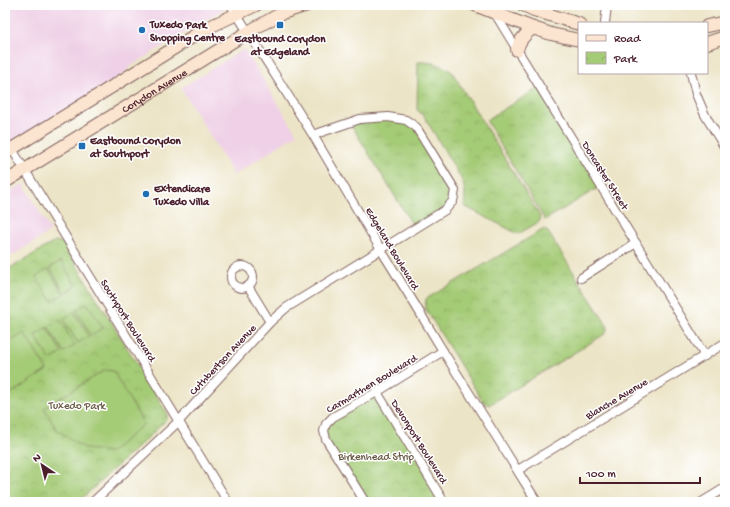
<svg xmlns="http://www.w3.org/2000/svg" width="730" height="507" viewBox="0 0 730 507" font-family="'Gochi Hand',sans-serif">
  <defs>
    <pattern id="grass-tufts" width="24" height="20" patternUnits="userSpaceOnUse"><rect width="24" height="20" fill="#a4cb76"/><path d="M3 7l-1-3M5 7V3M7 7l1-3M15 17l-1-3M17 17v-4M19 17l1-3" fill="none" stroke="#8fae66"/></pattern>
    <pattern id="park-crowns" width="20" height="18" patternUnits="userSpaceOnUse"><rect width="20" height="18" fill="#a4cb76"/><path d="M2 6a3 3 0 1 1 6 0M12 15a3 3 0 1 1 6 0" fill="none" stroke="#8fae66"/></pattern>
  </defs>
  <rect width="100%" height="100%" fill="#fff"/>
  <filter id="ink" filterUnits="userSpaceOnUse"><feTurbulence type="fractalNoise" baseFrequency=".025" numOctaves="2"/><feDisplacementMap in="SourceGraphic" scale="8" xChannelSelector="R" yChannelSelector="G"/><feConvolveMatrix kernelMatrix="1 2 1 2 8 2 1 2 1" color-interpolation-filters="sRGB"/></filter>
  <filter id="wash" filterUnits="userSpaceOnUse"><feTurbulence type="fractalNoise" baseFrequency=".012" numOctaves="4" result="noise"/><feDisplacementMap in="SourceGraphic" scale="16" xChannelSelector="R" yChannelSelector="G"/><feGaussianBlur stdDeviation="0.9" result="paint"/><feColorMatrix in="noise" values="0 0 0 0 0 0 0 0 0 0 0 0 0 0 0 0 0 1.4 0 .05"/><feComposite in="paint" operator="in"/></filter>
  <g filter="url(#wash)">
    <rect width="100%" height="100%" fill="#ece4c6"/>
    <g fill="#efd0e6">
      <polygon points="5,5 228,5 228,6 131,66 121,76 5,148"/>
      <polygon points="244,49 297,134 234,175 181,88"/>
      <polygon points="23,184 51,231 5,260 5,195"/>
    </g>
    <g fill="url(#grass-tufts)" stroke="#777550">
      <polygon points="540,87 601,186 545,220 486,120"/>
      <polygon points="388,117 416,127 455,190 453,201 415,229 350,123"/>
    </g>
    <g fill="url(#park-crowns)" stroke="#777550">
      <path d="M418 62C433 62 440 64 452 72L540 216 539 222 518 234 464 206 465 193 463 182 424 116 417 110Z"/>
      <polygon points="544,229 548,232 608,327 605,334 489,405 483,402 425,308 426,299"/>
      <polygon points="56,241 63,243 167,413 167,419 154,432 78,502 5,502 5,271"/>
      <polygon points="377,392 444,502 365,502 326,439 326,424"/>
    </g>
    <g fill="#a4cb76" stroke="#777550">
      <polygon points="61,261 76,286 65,293 50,268"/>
      <polygon points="48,269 64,294 52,301 36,277"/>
      <polygon points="87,303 103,328 91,335 76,310"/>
      <polygon points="74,312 89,336 78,343 63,319"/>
      <polygon points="60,320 75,345 64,352 48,327"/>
      <polygon points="47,328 62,353 50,360 35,335"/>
      <polygon points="24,333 47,370 10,394 5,386 5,345"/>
      <polygon points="105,370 113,371 144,424 111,452 86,449 57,430 44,408"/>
    </g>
  </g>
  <g filter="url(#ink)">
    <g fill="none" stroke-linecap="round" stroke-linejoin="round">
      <defs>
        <g id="minor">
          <polyline points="231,5 313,135 381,250 414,303 443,351 537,502"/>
          <polyline points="494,12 705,356"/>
          <polyline points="605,23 607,5"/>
          <polyline points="691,73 696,94 705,115 725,148"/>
          <polyline points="12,149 228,502"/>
          <circle cx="242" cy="277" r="11"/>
          <polyline points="581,278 636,243"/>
          <polyline points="248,286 270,322"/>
          <polyline points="377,392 444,502"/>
          <polyline points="518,470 725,343"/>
          <polyline points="93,502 179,421 270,322 286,308 445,210 453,201 455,190 416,127 406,120 388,117 360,119 313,135"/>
          <polyline points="365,502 326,439 324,431 326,424 333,417 377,392 443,351"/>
          <polyline points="702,502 725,488"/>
        </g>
        <g id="secondary">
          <polyline points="475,5 533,28 551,34 579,40"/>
          <polyline points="523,5 534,10 579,24"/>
          <polyline points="707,26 725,22"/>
          <polyline points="707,43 725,37"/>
          <path d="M517 50C519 40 525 34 533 28"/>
          <polyline points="5,153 205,29 256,5"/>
          <path id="s1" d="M5 182 248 32 282 13 307 5"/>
        </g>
      </defs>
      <use href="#minor" stroke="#836461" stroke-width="10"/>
      <use href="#secondary" stroke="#836461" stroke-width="14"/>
      <use href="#minor" stroke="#fff" stroke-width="8"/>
      <use href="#secondary" stroke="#fce5d0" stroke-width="12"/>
    </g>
  </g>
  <g fill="#1f6fb2" stroke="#fff" stroke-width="1.5">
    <rect x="276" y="21" width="8" height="8" rx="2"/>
    <circle cx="142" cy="30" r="4"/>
    <rect x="78" y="142" width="8" height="8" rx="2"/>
    <circle cx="146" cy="194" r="4"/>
  </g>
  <g text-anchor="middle" stroke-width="3" stroke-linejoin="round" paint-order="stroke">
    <g font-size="11" font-weight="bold" fill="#4a1f2b" stroke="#fff" text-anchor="start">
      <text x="150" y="28">Tuxedo Park<tspan x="150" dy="13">Shopping Centre</tspan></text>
      <text x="280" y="42" text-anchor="middle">Eastbound Corydon<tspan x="280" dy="13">at Edgeland</tspan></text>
      <text x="90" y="144">Eastbound Corydon<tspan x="90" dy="13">at Southport</tspan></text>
      <text x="154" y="192">Extendicare<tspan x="154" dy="13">Tuxedo Villa</tspan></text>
    </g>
    <g font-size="11" fill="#4a1f2b" stroke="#fff">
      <text dy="4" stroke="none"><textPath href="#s1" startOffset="175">Corydon Avenue</textPath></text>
      <text transform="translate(606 175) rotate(58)" y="4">Doncaster Street</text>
      <text transform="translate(393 248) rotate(59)" y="4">Edgeland Boulevard</text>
      <text transform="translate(129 320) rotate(58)" y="4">Southport Boulevard</text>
      <text transform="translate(222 359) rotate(-47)" y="4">Cuthbertson Avenue</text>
      <text transform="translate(371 383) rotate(-31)" y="4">Carmarthen Boulevard</text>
      <text transform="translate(616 398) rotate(-31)" y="4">Blanche Avenue</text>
      <text transform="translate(420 441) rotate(58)" y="4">Devonport Boulevard</text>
    </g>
    <g font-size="11" fill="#6a5b45" stroke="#fff">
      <text x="77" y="409">Tuxedo Park</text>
      <text x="376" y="460">Birkenhead Strip</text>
    </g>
  </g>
  <rect width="730" height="507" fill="none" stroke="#fff" stroke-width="20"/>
  <rect x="578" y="22" width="130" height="52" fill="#ffffff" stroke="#b7a5aa"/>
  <rect x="586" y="35" width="20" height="6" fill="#fce5d0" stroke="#b7a5aa"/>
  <text x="614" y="42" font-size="12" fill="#4a1f2b">Road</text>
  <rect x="586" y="52" width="20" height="12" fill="url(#park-crowns)" stroke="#b7a5aa"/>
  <text x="614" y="62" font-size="12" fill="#4a1f2b">Park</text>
  <g transform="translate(42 465) rotate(325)" stroke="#ffffff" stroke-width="3" paint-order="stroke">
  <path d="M0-3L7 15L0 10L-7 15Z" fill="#4a1f2b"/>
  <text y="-6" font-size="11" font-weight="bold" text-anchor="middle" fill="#4a1f2b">N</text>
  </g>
  <path d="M580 477v6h120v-6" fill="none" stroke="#4a1f2b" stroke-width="2"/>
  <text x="586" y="477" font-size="12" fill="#4a1f2b" stroke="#ffffff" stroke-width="3" paint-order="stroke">100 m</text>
</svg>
